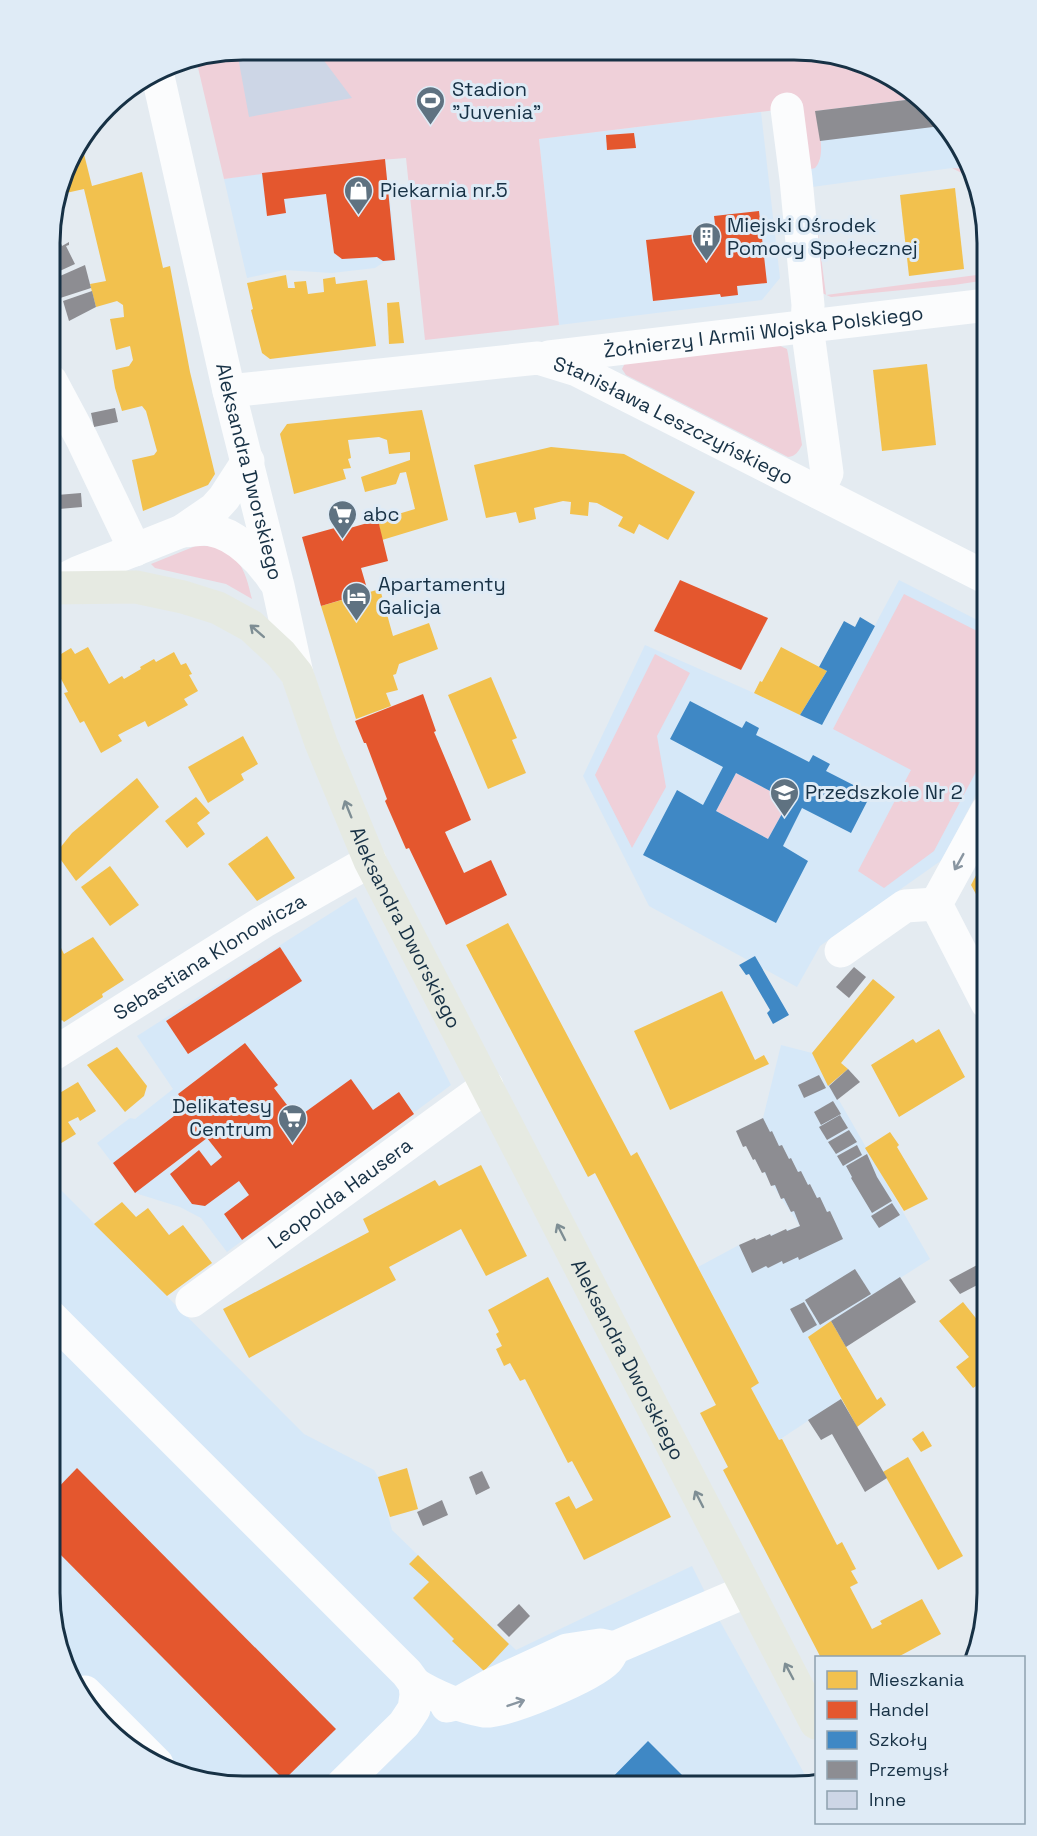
<svg xmlns="http://www.w3.org/2000/svg" width="1037" height="1836" viewBox="0 0 1037 1836" font-family="'Space Grotesk',sans-serif">
  <rect width="100%" height="100%" fill="#e4ebf1"/>
  <g fill="#d6e8f8">
    <polygon points="922,98 969,169 952,168 812,187 811,169 820,161 820,141 815,111"/>
    <polygon points="761,112 780,278 762,300 559,325 539,139"/>
    <polygon points="385,159 397,260 384,262 375,268 332,273 284,270 247,278 224,179 262,173"/>
    <polygon points="899,580 987,625 987,774 942,860 820,946 797,987 649,906 583,776 645,645 754,693 822,725"/>
    <polygon points="356,897 451,1085 227,1252 201,1218 180,1207 135,1193 97,1143 130,1118 135,1119 173,1089 137,1036"/>
    <polygon points="781,1045 812,1053 930,1259 808,1337 841,1399 779,1440 751,1388 759,1383 698,1267 739,1245 800,1226 736,1131 763,1118"/>
    <polygon points="50,1179 304,1434 374,1470 378,1477 392,1530 516,1650 692,1566 716,1614 810,1784 794,1786 218,1785 169,1772 116,1739 60,1655 50,1593"/>
  </g>
  <g fill="#efd0d9">
    <path d="M243 50 831 53 922 98 816 111C818 127 827 155 815 168L811 169 800 107 539 139 559 325 425 340 406 158 354 162 224 179 196 59Z"/>
    <polygon points="952,168 969,169 977,181 987,243 987,280 954,285 831,297 822,293 812,187 826,295 984,274 973,179"/>
    <path d="M778 345 787 349 788 354 802 445C798 452 796 456 788 457L626 375 622 369 625 363Z"/>
    <path d="M198 545C205 546 214 546 221 549 243 558 247 579 252 599L226 584 155 568 151 564Z"/>
    <polygon points="904,594 987,636 987,751 934,851 884,888 858,871 911,770 833,729"/>
    <polygon points="655,654 690,673 657,736 666,787 632,848 595,775"/>
    <polygon points="736,773 789,801 768,839 716,811"/>
  </g>
  <g fill="#f2c14e">
    <polygon points="81,142 92,186 142,172 163,268 170,266 190,372 215,474 208,485 143,511 132,460 154,455 157,451 146,411 142,406 122,411 115,388 112,370 129,366 133,360 130,346 116,350 110,319 124,317 123,305 117,301 96,307 90,284 106,281 84,189 66,193 63,179 70,157"/>
    <polygon points="955,188 964,269 909,276 900,195"/>
    <polygon points="286,275 288,288 295,288 294,282 306,281 308,294 324,292 323,279 335,277 336,284 367,280 376,346 270,359 262,353 251,310 253,309 247,283"/>
    <polygon points="399,302 404,343 389,344 387,303"/>
    <polygon points="927,364 936,445 882,451 873,370"/>
    <polygon points="422,410 448,520 382,540 378,520 415,509 406,472 400,473 396,484 365,492 361,477 410,460 410,452 389,454 387,440 379,437 348,440 351,458 348,459 351,468 343,469 346,479 294,494 280,434 287,424"/>
    <polygon points="551,447 624,454 695,492 668,540 639,524 634,534 618,526 623,517 597,503 589,502 588,516 570,514 571,502 563,501 534,508 536,519 519,523 516,512 486,518 474,465"/>
    <polygon points="380,589 393,636 429,623 438,649 399,664 396,674 393,675 398,690 386,693 391,706 356,719 321,606"/>
    <polygon points="88,647 109,684 122,676 124,679 141,669 140,667 154,659 156,662 174,652 181,665 186,663 192,674 189,675 198,691 184,699 188,705 148,727 145,721 118,735 122,741 101,753 84,721 80,723 64,693 68,692 51,660 71,648 75,654"/>
    <polygon points="781,647 827,671 800,715 754,693 760,681 762,682"/>
    <polygon points="491,677 517,738 512,740 526,773 488,789 448,695"/>
    <polygon points="243,736 258,764 241,774 244,780 208,803 188,767"/>
    <polygon points="137,778 159,807 76,881 56,853 72,833"/>
    <polygon points="196,797 210,813 197,823 205,834 187,848 165,821"/>
    <polygon points="267,836 295,878 257,901 228,864"/>
    <polygon points="987,854 987,914 971,885"/>
    <polygon points="110,866 139,905 110,926 81,887"/>
    <polygon points="508,923 631,1156 637,1152 759,1383 751,1388 779,1440 782,1439 837,1545 842,1542 856,1569 851,1571 858,1583 850,1587 872,1629 882,1624 880,1621 922,1599 941,1634 896,1658 821,1658 723,1470 728,1467 700,1413 716,1405 595,1173 588,1177 466,945"/>
    <polygon points="93,937 124,980 102,994 103,997 64,1022 62,1020 50,1028 50,955 61,948 64,954"/>
    <polygon points="873,979 895,997 841,1063 848,1069 828,1086 812,1053"/>
    <polygon points="722,991 755,1060 764,1055 769,1064 670,1110 634,1031"/>
    <polygon points="939,1029 965,1077 899,1117 871,1065 913,1039 916,1043"/>
    <polygon points="117,1047 147,1086 144,1096 125,1112 87,1065"/>
    <polygon points="78,1082 96,1111 80,1121 78,1117 68,1122 76,1134 50,1150 50,1092 53,1097"/>
    <polygon points="890,1132 899,1145 897,1147 928,1199 904,1211 865,1148"/>
    <polygon points="481,1165 527,1256 486,1276 461,1229 389,1267 396,1280 249,1358 223,1309 369,1232 363,1219 435,1180 439,1186"/>
    <polygon points="987,1167 987,1175 980,1178 977,1173"/>
    <polygon points="122,1202 136,1217 148,1208 169,1235 183,1225 212,1263 167,1296 94,1224"/>
    <polygon points="548,1277 671,1517 584,1560 555,1503 569,1496 576,1509 593,1500 572,1461 568,1463 525,1379 520,1381 510,1363 504,1366 496,1349 502,1346 496,1334 499,1332 488,1310"/>
    <polygon points="963,1302 987,1332 987,1388 982,1382 973,1388 956,1367 969,1357 939,1321"/>
    <polygon points="831,1321 877,1400 881,1397 886,1405 857,1427 808,1337"/>
    <polygon points="923,1431 932,1446 921,1452 912,1439"/>
    <polygon points="908,1457 963,1556 938,1570 883,1472"/>
    <polygon points="407,1468 418,1509 390,1517 378,1477"/>
    <polygon points="418,1555 509,1644 484,1671 452,1641 454,1639 413,1598 429,1582 409,1564"/>
  </g>
  <g fill="#e4572e">
    <polygon points="634,133 636,148 607,150 606,135"/>
    <polygon points="385,159 395,260 383,261 377,257 342,259 334,253 326,194 284,199 286,213 267,216 262,173"/>
    <polygon points="759,211 767,283 737,286 738,295 721,297 720,294 653,301 646,240 716,232 714,216"/>
    <polygon points="378,520 388,561 361,568 368,592 321,606 302,537 349,524 350,528"/>
    <polygon points="680,580 768,618 741,670 654,631"/>
    <polygon points="423,694 436,731 434,732 471,820 445,832 464,873 491,860 507,895 446,925 409,848 406,849 385,801 387,799 366,743 364,743 355,721"/>
    <polygon points="280,947 302,981 188,1054 166,1021"/>
    <polygon points="245,1043 278,1085 274,1088 297,1118 351,1079 373,1110 399,1092 414,1114 242,1240 224,1214 249,1195 239,1181 205,1206 192,1204 170,1174 199,1150 211,1166 222,1157 207,1138 135,1193 113,1163 187,1106 178,1094"/>
    <polygon points="77,1468 336,1729 284,1780 50,1544 50,1496"/>
  </g>
  <g fill="#3f88c5" fill-rule="evenodd">
    <polygon points="860,617 875,626 822,725 800,715 827,671 819,667 844,621 855,627"/>
    <path d="M690 701 742 728 746 721 759 728 756 735 809 762 813 755 830 764 826 771 871 794 851 833 802 808 783 846 808 861 776 923 643 855 677 790 703 805 723 767 670 739ZM736 773 789 801 768 839 716 811Z"/>
    <polygon points="755,956 789,1015 773,1024 767,1013 770,1010 749,974 746,975 739,965"/>
    <polygon points="648,1741 690,1783 689,1784 691,1786 604,1786"/>
  </g>
  <g fill="#8d8d92">
    <polygon points="122,94 124,101 111,103 115,98"/>
    <polygon points="922,98 941,126 820,141 815,111"/>
    <polygon points="56,232 62,246 69,242 69,245 66,246 75,264 51,275 51,235"/>
    <polygon points="85,265 91,288 51,301 51,280"/>
    <polygon points="92,291 96,307 69,321 63,301"/>
    <polygon points="115,408 118,422 94,427 91,413"/>
    <polygon points="81,493 82,507 59,509 57,495"/>
    <polygon points="854,967 866,977 849,998 836,987"/>
    <polygon points="848,1069 860,1082 837,1100 829,1086"/>
    <polygon points="819,1075 826,1088 804,1098 798,1085"/>
    <polygon points="833,1101 841,1114 821,1125 814,1112"/>
    <polygon points="840,1115 848,1128 827,1140 819,1127"/>
    <polygon points="763,1118 770,1132 772,1131 779,1146 782,1145 789,1159 791,1158 798,1172 801,1171 808,1185 810,1184 817,1198 820,1197 827,1212 830,1211 843,1239 799,1260 798,1257 783,1264 782,1261 768,1268 766,1266 752,1273 739,1245 755,1238 756,1240 770,1234 771,1236 786,1229 787,1231 800,1226 794,1211 791,1212 784,1198 781,1199 775,1185 771,1186 765,1172 762,1173 755,1159 753,1160 746,1146 743,1147 736,1131"/>
    <polygon points="849,1130 857,1142 836,1154 828,1142"/>
    <polygon points="857,1145 862,1155 843,1166 837,1156"/>
    <polygon points="867,1154 877,1177 892,1201 872,1213 851,1178 852,1177 846,1166"/>
    <polygon points="892,1203 900,1215 879,1228 871,1216"/>
    <polygon points="979,1264 987,1280 960,1294 949,1280"/>
    <polygon points="855,1269 871,1294 820,1325 805,1300"/>
    <polygon points="900,1277 916,1302 846,1347 831,1321"/>
    <polygon points="804,1302 817,1325 803,1333 790,1309"/>
    <polygon points="841,1399 887,1478 865,1492 832,1434 821,1440 808,1420"/>
    <polygon points="482,1471 490,1488 476,1495 469,1477"/>
    <polygon points="442,1500 448,1515 423,1526 417,1512"/>
    <polygon points="519,1604 530,1616 509,1637 497,1625"/>
  </g>
  <polygon fill="#cdd6e6" points="240,50 316,50 352,98 249,117 238,57 241,57"/>
  <g fill="none" stroke-linecap="round" stroke-linejoin="round">
    <g stroke="#fbfcfd" stroke-width="33">
      <path id="s1" d="M157 72 229 391 278 586 297 674"/>
      <polyline points="787,109 796,179 808,305 807,326 827,473 818,492"/>
      <path id="s2" d="M549 357 987 305"/>
      <polyline points="51,381 82,439 135,550"/>
      <path id="s3" d="M229 391 538 358 577 370 987 578"/>
      <path d="M182 531C191 531 202 528 211 530 236 534 261 560 274 580"/>
      <polyline points="51,586 79,572 182,531 214,509 224,498 248,461"/>
      <polyline points="841,951 905,906 936,904"/>
      <polyline points="987,1003 936,904 987,811"/>
      <path id="s4" d="M50 1056 263 922 370 861"/>
      <path id="s5" d="M192 1301 487 1086"/>
      <polyline points="50,1316 407,1673 415,1684 416,1695 414,1709 404,1724 342,1785"/>
      <path d="M415 1684C434 1696 461 1707 484 1711 505 1713 592 1676 607 1660 610 1657 612 1652 614 1648L747 1591"/>
      <polyline points="85,1692 157,1764"/>
      <polyline points="447,1706 459,1703 493,1684 567,1650 600,1645 614,1648"/>
    </g>
    <path stroke="#e6eae2" stroke-width="33" id="s6" d="M51 588 136 587 183 597 218 608 251 626 281 654 297 674 321 743 370 861 816 1723"/>
  </g>
  <defs><path id="oneway-shaft" d="M-6 0H5M1.5-3L5.5 0L1.5 3" fill="none" stroke-width="1.6" stroke-linecap="round" stroke-linejoin="round" transform="scale(1.5)"/></defs>
  <g stroke="#7e8e94">
    <use href="#oneway-shaft" transform="translate(257 631) rotate(-139)"/>
    <use href="#oneway-shaft" transform="translate(348 809) rotate(-112)"/>
    <use href="#oneway-shaft" transform="translate(561 1232) rotate(-117)"/>
    <use href="#oneway-shaft" transform="translate(699 1499) rotate(-117)"/>
    <use href="#oneway-shaft" transform="translate(789 1671) rotate(-118)"/>
  </g>
  <g stroke="#8996a1">
    <use href="#oneway-shaft" transform="translate(959 862) rotate(119)"/>
    <use href="#oneway-shaft" transform="translate(516 1703) rotate(-19)"/>
  </g>
  <defs>
    <symbol id="stadium-pin" viewBox="-11 -11 22 30"><path d="M0 17L-7.5 6A9.5 9.5 0 1 1 7.5 6Z" fill="#5f7281" stroke="#dfebf6"/><path d="M0-5a6.5 5 0 1 0 0 10a6.5 5 0 1 0 0-10ZM-3.5-1.8h7v3.6h-7Z" fill="#fff"/></symbol>
    <symbol id="shop-pin" viewBox="-11 -11 22 30"><path d="M0 17L-7.5 6A9.5 9.5 0 1 1 7.5 6Z" fill="#5f7281" stroke="#dfebf6"/><path d="M-5-2.5h2.3a2.7 3.5 0 0 1 5.4 0H5L5.5 6h-11ZM-1.5-2.5h3a1.5 2.3 0 0 0-3 0Z" fill="#fff"/></symbol>
    <symbol id="building-pin" viewBox="-11 -11 22 30"><path d="M0 17L-7.5 6A9.5 9.5 0 1 1 7.5 6Z" fill="#5f7281" stroke="#dfebf6"/><path d="M-4-6H4V6H1V3H-1V6H-4ZM-2.5-4.3h1.7v1.8h-1.7ZM.8-4.3h1.7v1.8H.8ZM-2.5-1h1.7V.8h-1.7ZM.8-1h1.7V.8H.8Z" fill="#fff"/></symbol>
    <symbol id="supermarket-pin" viewBox="-11 -11 22 30"><path d="M0 17L-7.5 6A9.5 9.5 0 1 1 7.5 6Z" fill="#5f7281" stroke="#dfebf6"/><path d="M-6-5.5h2.5l.6 2H6L4.5 2H-2.5L-4.4-4H-6ZM-1.5 3.2a1.3 1.3 0 1 0 .1 0ZM3 3.2a1.3 1.3 0 1 0 .1 0Z" fill="#fff"/></symbol>
    <symbol id="hotel-pin" viewBox="-11 -11 22 30"><path d="M0 17L-7.5 6A9.5 9.5 0 1 1 7.5 6Z" fill="#5f7281" stroke="#dfebf6"/><path d="M-6-4.5h1.5V1H6V5H4.5V3h-9V5H-6ZM-4 0a1.8 1.8 0 1 1 3.6 0ZM.5 0V-2.5h3Q6-2.5 6 0Z" fill="#fff"/></symbol>
    <symbol id="school-pin" viewBox="-11 -11 22 30"><path d="M0 17L-7.5 6A9.5 9.5 0 1 1 7.5 6Z" fill="#5f7281" stroke="#dfebf6"/><path d="M0-5L7-2L0 1L-7-2ZM-4 1L0 2.5L4 1V4Q0 6-4 4Z" fill="#fff"/></symbol>
  </defs>
  <g fill-rule="evenodd">
    <use href="#stadium-pin" x="414" y="84" width="33" height="45"/>
    <use href="#shop-pin" x="342" y="174" width="33" height="45"/>
    <use href="#building-pin" x="690" y="220" width="33" height="45"/>
    <use href="#supermarket-pin" x="326" y="498" width="33" height="45"/>
    <use href="#hotel-pin" x="340" y="580" width="33" height="45"/>
    <use href="#school-pin" x="768" y="776" width="33" height="45"/>
    <use href="#supermarket-pin" x="276" y="1102" width="33" height="45"/>
  </g>
  <g text-anchor="middle" stroke-width="6" stroke-linejoin="round" paint-order="stroke">
    <g font-size="20" fill="#173145" stroke="#dfebf6" text-anchor="start">
      <text x="452" y="96">Stadion<tspan x="452" dy="23">"Juvenia"</tspan></text>
      <text x="380" y="197">Piekarnia nr.5</text>
      <text x="727" y="232">Miejski Ośrodek<tspan x="727" dy="23">Pomocy Społecznej</tspan></text>
      <text x="363" y="521">abc</text>
      <text x="378" y="591">Apartamenty<tspan x="378" dy="23">Galicja</tspan></text>
      <text x="805" y="799">Przedszkole Nr 2</text>
      <text x="272" y="1113" text-anchor="end">Delikatesy<tspan x="272" dy="23">Centrum</tspan></text>
    </g>
    <g font-size="20" fill="#173145" stroke="#dfebf6">
      <text dy="7" stroke="none"><textPath href="#s2" startOffset="216">Żołnierzy I Armii Wojska Polskiego</textPath></text>
      <text dy="7" stroke="none"><textPath href="#s3" startOffset="460">Stanisława Leszczyńskiego</textPath></text>
      <text dy="7" stroke="none"><textPath href="#s1" startOffset="410">Aleksandra Dworskiego</textPath></text>
      <text dy="7" stroke="none"><textPath href="#s6" startOffset="550">Aleksandra Dworskiego</textPath></text>
      <text dy="7" stroke="none"><textPath href="#s4" startOffset="188">Sebastiana Klonowicza</textPath></text>
      <text dy="7" stroke="none"><textPath href="#s5" startOffset="183">Leopolda Hausera</textPath></text>
      <text dy="7" stroke="none"><textPath href="#s6" startOffset="1036">Aleksandra Dworskiego</textPath></text>
    </g>
  </g>
  <path d="M0 0H1037V1836H0ZM243 60H794A183 183 0 0 1 977 243V1593A183 183 0 0 1 794 1776H243A183 183 0 0 1 60 1593V243A183 183 0 0 1 243 60Z" fill="#dfebf6" fill-rule="evenodd"/>
  <path fill="none" stroke="#173145" stroke-width="3" d="M243 60H794A183 183 0 0 1 977 243V1593A183 183 0 0 1 794 1776H243A183 183 0 0 1 60 1593V243A183 183 0 0 1 243 60Z"/>
  <rect x="815" y="1656" width="210" height="168" fill="#dfebf6" stroke="#8fa1af" stroke-width="1.5"/>
  <rect x="827" y="1671" width="30" height="18" fill="#f2c14e" stroke="#8fa1af" stroke-width="1.5"/>
  <text x="869" y="1686" font-size="18" fill="#173145">Mieszkania</text>
  <rect x="827" y="1701" width="30" height="18" fill="#e4572e" stroke="#8fa1af" stroke-width="1.5"/>
  <text x="869" y="1716" font-size="18" fill="#173145">Handel</text>
  <rect x="827" y="1731" width="30" height="18" fill="#3f88c5" stroke="#8fa1af" stroke-width="1.5"/>
  <text x="869" y="1746" font-size="18" fill="#173145">Szkoły</text>
  <rect x="827" y="1761" width="30" height="18" fill="#8d8d92" stroke="#8fa1af" stroke-width="1.5"/>
  <text x="869" y="1776" font-size="18" fill="#173145">Przemysł</text>
  <rect x="827" y="1791" width="30" height="18" fill="#cdd6e6" stroke="#8fa1af" stroke-width="1.5"/>
  <text x="869" y="1806" font-size="18" fill="#173145">Inne</text>
</svg>
